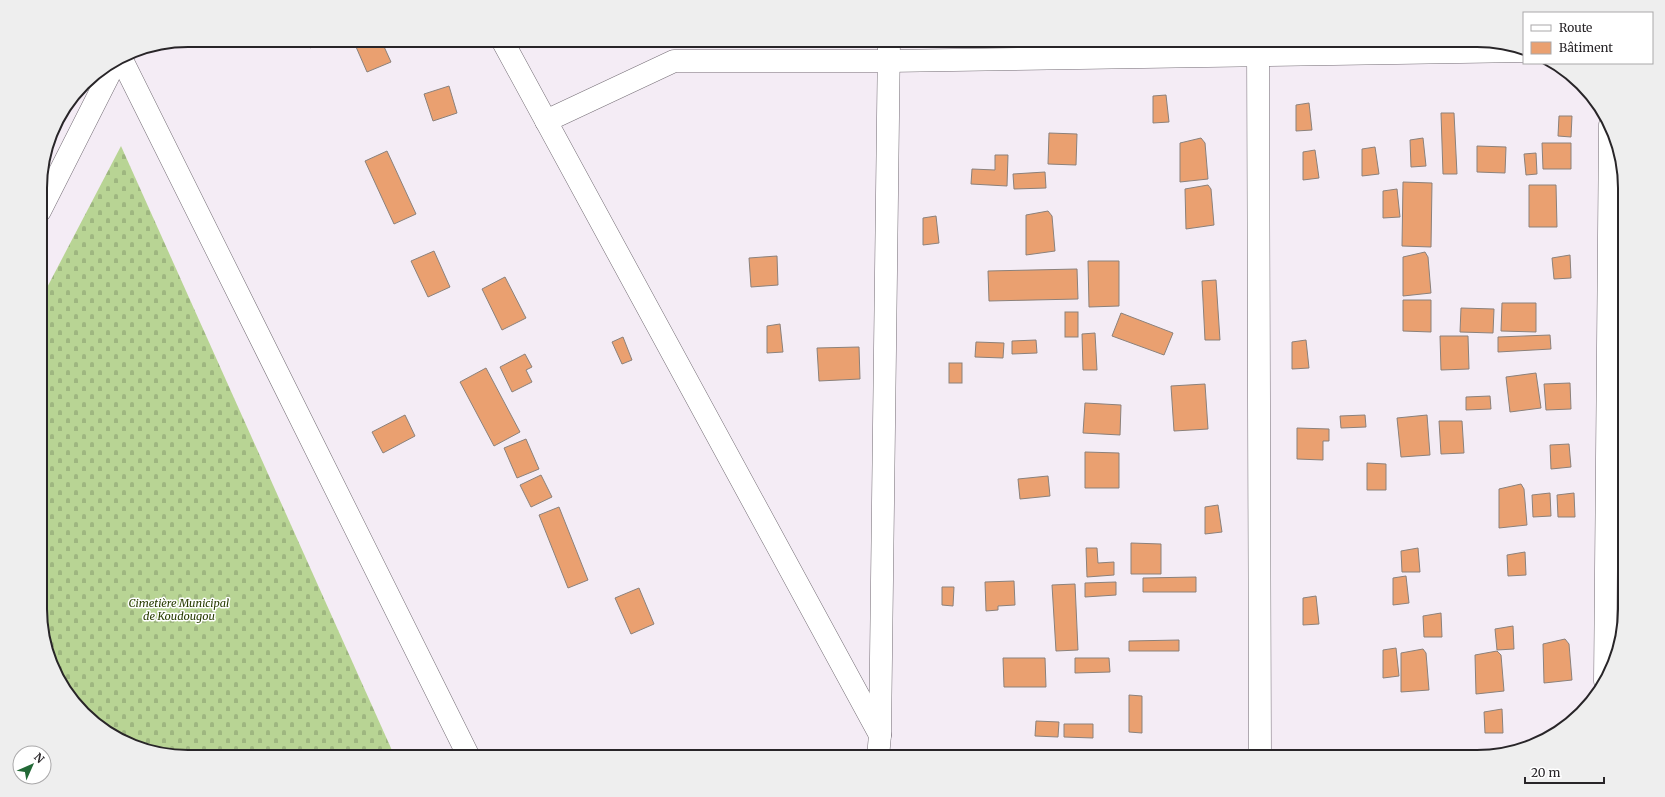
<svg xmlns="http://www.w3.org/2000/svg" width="1665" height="797" viewBox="0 0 1665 797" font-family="Merriweather,serif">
  <defs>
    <pattern id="cemetery-stones" width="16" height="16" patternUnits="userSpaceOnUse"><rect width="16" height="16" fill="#b8d494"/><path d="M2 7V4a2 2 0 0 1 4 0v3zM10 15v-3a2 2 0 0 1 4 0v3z" fill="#9eb680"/></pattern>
  </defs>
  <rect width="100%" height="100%" fill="#f4ecf5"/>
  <polygon fill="url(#cemetery-stones)" points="121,146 395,757 188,757 131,746 71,699 51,666 41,629 41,299"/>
  <g fill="#eaa070" stroke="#8b817b">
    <polygon points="305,40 324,40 310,48"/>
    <polygon points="353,40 381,40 391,62 367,72"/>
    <polygon points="449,86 457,113 433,121 424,94"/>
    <polygon points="1166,95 1169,122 1153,123 1153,96"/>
    <polygon points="1309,103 1312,130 1296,131 1296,105"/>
    <polygon points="1441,113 1454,113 1457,174 1443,174"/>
    <polygon points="1559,116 1572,116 1571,137 1558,136"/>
    <polygon points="1049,133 1077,134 1076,165 1048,164"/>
    <polygon points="1201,138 1205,143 1208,179 1180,182 1180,143"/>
    <polygon points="1423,138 1426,166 1411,167 1410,140"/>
    <polygon points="1542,143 1571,143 1571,169 1543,169"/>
    <polygon points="1477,146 1506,147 1505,173 1477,172"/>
    <polygon points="1375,147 1379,174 1362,176 1362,149"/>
    <polygon points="1315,150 1319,178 1303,180 1303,152"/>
    <polygon points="387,151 416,214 394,224 365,161"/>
    <polygon points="1536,153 1537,174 1526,175 1524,154"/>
    <polygon points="995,155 1008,155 1007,186 971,184 972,169 995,170"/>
    <polygon points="1045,172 1046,188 1014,189 1013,174"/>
    <polygon points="1403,182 1432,183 1431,247 1402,246"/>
    <polygon points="1208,185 1211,189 1214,225 1186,229 1185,189"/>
    <polygon points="1529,185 1556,185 1557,227 1529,227"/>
    <polygon points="1397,189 1400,217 1383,218 1383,191"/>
    <polygon points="1048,211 1052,216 1055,251 1026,255 1026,215"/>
    <polygon points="936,216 939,243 923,245 923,218"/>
    <polygon points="434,251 450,287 428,297 411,261"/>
    <polygon points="1425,252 1428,257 1431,293 1403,296 1403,257"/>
    <polygon points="1570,255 1571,278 1554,279 1552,258"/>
    <polygon points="777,256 778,285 751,287 749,258"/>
    <polygon points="1088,261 1119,261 1119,306 1089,307"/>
    <polygon points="1077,269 1078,299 989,301 988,271"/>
    <polygon points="505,277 526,318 502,330 482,289"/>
    <polygon points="1216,280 1220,340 1205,340 1202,281"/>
    <polygon points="1403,300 1431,300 1431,332 1403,331"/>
    <polygon points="1502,303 1536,303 1536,332 1501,331"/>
    <polygon points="1461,308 1494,309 1493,333 1460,332"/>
    <rect x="1065" y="312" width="13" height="25"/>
    <polygon points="1121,313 1173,333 1164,355 1112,336"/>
    <polygon points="780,324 783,352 767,353 767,326"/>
    <polygon points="1095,333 1097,370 1083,370 1082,334"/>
    <polygon points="1550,335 1551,349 1498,352 1498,337"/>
    <polygon points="1440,336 1468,336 1469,369 1441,370"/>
    <polygon points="623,337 632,360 622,364 612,342"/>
    <polygon points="1036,340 1037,353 1012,354 1012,341"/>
    <polygon points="1306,340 1309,368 1292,369 1292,342"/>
    <polygon points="976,342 1004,343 1003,358 975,357"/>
    <polygon points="859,347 860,379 819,381 817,348"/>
    <polygon points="525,354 532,367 526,370 532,382 512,392 500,367"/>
    <rect x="949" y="363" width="13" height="20"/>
    <polygon points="486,368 520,432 494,446 460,382"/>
    <polygon points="1536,373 1541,408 1510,412 1506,377"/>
    <polygon points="1570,383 1571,409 1546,410 1544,384"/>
    <polygon points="1205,384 1208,429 1174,431 1171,386"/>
    <polygon points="1490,396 1491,409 1466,410 1466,397"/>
    <polygon points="1085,403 1121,405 1120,435 1083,433"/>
    <polygon points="405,415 415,436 383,453 372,432"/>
    <polygon points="1365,415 1366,427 1341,428 1340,416"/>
    <polygon points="1427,415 1430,455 1401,457 1397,418"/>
    <polygon points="1439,421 1462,421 1464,453 1441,454"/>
    <polygon points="1297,428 1329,429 1329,441 1323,441 1323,460 1297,459"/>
    <polygon points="526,439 539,469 517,478 504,448"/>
    <polygon points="1569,444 1571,467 1551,469 1550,445"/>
    <polygon points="1085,452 1119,453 1119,488 1085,488"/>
    <polygon points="1367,463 1386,464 1386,490 1367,490"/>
    <polygon points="541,475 552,497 531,507 520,485"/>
    <polygon points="1048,476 1050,496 1020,499 1018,479"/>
    <polygon points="1521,484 1524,489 1527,525 1499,528 1499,489"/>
    <polygon points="1550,493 1551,516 1533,517 1532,495"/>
    <polygon points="1574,493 1575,517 1558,517 1557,495"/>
    <polygon points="1218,505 1222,532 1205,534 1205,507"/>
    <polygon points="559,507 588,580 568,588 539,515"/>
    <polygon points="1131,543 1161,544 1161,574 1131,574"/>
    <polygon points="1086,548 1097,548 1098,563 1114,562 1114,575 1087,577"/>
    <polygon points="1418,548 1420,572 1402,572 1401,551"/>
    <polygon points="1525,552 1526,575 1508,576 1507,555"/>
    <polygon points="1406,576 1409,603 1393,605 1393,578"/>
    <polygon points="1196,577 1196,592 1143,592 1143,578"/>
    <polygon points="1014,581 1015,605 998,606 998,610 986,611 985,582"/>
    <polygon points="1116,582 1116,595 1085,597 1085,583"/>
    <polygon points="1075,584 1078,650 1056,651 1052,585"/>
    <polygon points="942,587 954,587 953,606 942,605"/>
    <polygon points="639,588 654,624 631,634 615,598"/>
    <polygon points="1316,596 1319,624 1303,625 1303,598"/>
    <polygon points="1441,613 1442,637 1424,637 1423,616"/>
    <polygon points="1513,626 1514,649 1497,650 1495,629"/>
    <polygon points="1565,639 1569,644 1572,680 1544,683 1543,644"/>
    <polygon points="1179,640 1179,651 1129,651 1129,641"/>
    <polygon points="1396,648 1399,676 1383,678 1383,650"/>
    <polygon points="1423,649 1426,653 1429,690 1401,692 1401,653"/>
    <polygon points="1497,651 1501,655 1504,691 1476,694 1475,655"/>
    <polygon points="1003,658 1045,658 1046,687 1004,687"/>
    <polygon points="1075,658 1109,658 1110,672 1075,673"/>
    <polygon points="1129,695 1142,696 1142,733 1129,732"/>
    <polygon points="1502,709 1503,733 1485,733 1484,712"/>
    <polygon points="1036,721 1059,722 1058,737 1035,736"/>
    <polygon points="1064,724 1093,724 1093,738 1064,737"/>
  </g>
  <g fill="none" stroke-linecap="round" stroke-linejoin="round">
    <defs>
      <g id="minor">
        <polyline points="502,40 880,735"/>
        <polyline points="1258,40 1260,757"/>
        <polyline points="121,58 469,757"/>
        <polyline points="546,121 674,61 889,61 1524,51"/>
        <polyline points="40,211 116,61"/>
        <polyline points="1605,681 1610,125"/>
        <polyline points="878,757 880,735 889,40"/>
      </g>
    </defs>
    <use href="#minor" stroke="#746d75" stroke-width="23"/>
    <use href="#minor" stroke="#fff" stroke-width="22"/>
  </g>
  <g text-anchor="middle" stroke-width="3" stroke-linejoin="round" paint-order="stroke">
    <g font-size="11" font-style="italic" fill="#283c02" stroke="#fff">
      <text x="179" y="607">Cimetière Municipal<tspan x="179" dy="13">de Koudougou</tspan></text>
    </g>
  </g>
  <path d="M0 0H1665V797H0ZM188 47H1477A141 141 0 0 1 1618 188V609A141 141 0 0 1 1477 750H188A141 141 0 0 1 47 609V188A141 141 0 0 1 188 47Z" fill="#eee" fill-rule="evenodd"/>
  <path fill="none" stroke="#282528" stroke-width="2" d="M188 47H1477A141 141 0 0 1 1618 188V609A141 141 0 0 1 1477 750H188A141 141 0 0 1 47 609V188A141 141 0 0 1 188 47Z"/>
  <rect x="1523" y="12" width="130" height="52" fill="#ffffff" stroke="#a9a8a9"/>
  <rect x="1531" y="25" width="20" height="6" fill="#ffffff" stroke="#a9a8a9"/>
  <text x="1559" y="32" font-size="12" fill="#282528">Route</text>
  <rect x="1531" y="42" width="20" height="12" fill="#eaa070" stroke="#a9a8a9"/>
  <text x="1559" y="52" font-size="12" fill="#282528">Bâtiment</text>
  <g transform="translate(32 765) rotate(45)"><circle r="19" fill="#ffffff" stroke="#a9a8a9"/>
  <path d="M0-3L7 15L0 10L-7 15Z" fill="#226936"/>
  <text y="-6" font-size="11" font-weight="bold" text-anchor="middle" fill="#282528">N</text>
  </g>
  <path d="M1525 777v6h79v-6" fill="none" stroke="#282528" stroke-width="2"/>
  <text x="1531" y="777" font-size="12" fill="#282528" stroke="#ffffff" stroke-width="3" paint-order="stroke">20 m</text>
</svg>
